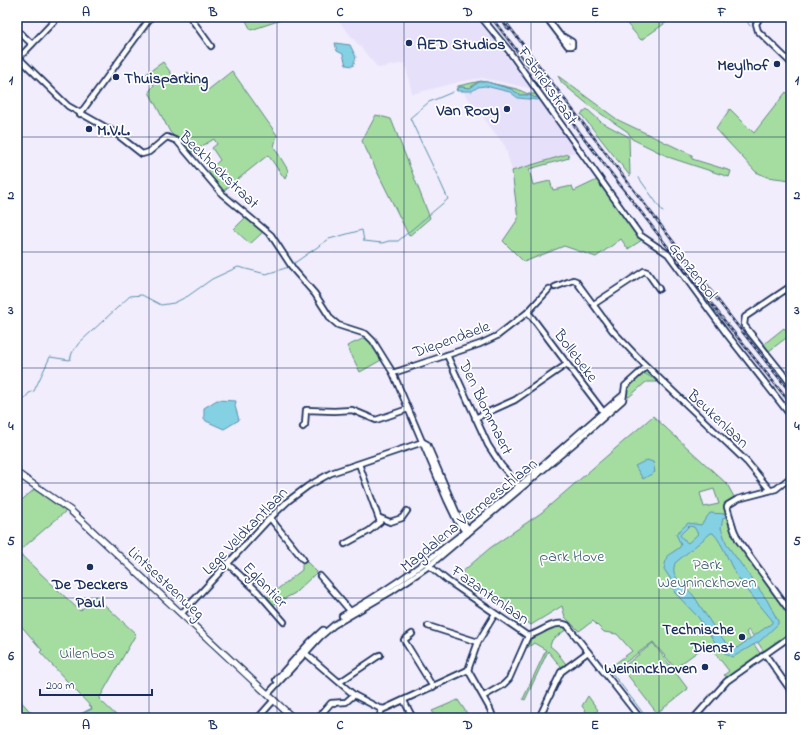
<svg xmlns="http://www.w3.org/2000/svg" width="808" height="735" viewBox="0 0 808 735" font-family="'Indie Flower',sans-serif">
  <rect width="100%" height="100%" fill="#f1edfc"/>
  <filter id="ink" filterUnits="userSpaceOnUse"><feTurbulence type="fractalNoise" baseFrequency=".025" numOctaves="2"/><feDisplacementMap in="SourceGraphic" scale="8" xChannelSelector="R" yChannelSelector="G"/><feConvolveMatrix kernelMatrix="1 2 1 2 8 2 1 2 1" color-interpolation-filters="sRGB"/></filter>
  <g filter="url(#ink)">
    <g fill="#e7e0fa">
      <polygon points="335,17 475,17 533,89 482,78 463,81 412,94 405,63 378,68"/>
      <polygon points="485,86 510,92 518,98 537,100 542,97 578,151 512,171 505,146 462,90 472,91 478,87"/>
    </g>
    <g fill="#a5dda1" stroke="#608680" fill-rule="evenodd">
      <polygon points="244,17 290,17 251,30"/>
      <polygon points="621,17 674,17 641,40"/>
      <polygon points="163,62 176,80 188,72 194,80 199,77 208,90 232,71 277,135 274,147 288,170 285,179 268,155 222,192 206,173 220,160 212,148 217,144 214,139 190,153 170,132 149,92 154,85 146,74"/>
      <polygon points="558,76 618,120 692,155 692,159 731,171 729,177 671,158 632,139 628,132 591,107 562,83"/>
      <polygon points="481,81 517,89 528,94 537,94 538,96 536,98 528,95 520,95 511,89 487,82 476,83 470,88 460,87 456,90 458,86"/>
      <polygon points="786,92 791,97 791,180 767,177 756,172 716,129 730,109 754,133"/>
      <polygon points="587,109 601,122 629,137 630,176 581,114"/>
      <polygon points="376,115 391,119 430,218 409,236 362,141"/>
      <polygon points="568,154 569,158 529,169 533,185 550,181 553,190 572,186 574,191 597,180 645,238 628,249 621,239 596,257 564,246 524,262 503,241 518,219 512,171"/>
      <polygon points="245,218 263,232 250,244 234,229"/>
      <polygon points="784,328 790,335 769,351 764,344"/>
      <polygon points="367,337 383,359 360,372 347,346"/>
      <polygon points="644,372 648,372 657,382 646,382 629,397 625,396 627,387"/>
      <path d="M653 416 727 484 734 497 724 503 731 528 738 544 791 618V634L765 653 749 630 746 632 761 655 728 678 724 675 729 671 708 644 675 668 653 642 611 673 608 669 632 651 617 634 604 632 593 621 579 631 565 617 562 606 531 625 461 573 490 548 541 513ZM714 489 719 504 704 507 700 493Z"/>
      <polygon points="36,488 66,511 18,552 80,611 95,596 136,634 99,699 119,718 73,718 92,708 40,652 42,650 17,621 17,504"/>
      <polygon points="306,561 317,572 295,593 273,605 266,598 302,570 302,565"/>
      <polygon points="556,625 567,629 552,640 550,646 556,651 566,664 561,667 548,651 525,700 523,699 546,650 534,643 527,648 526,647 530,638 541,634"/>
      <polygon points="653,643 688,689 657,713 622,668"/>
      <polygon points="588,696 598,710 590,717 582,706"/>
      <polygon points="17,697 36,718 17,718"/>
      <polygon points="458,700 470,718 437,718 432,711"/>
    </g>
    <g fill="#85d1e4" stroke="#5b90ae" fill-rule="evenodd">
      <polygon points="335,43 350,45 356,57 353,66 346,65 343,54 337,51"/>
      <polygon points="479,82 487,82 511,89 520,95 528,95 536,98 538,96 541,98 537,100 518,98 510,92 485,86 478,87 472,91 457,91 456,90 460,87 470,88"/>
      <polygon points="217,400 236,401 235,406 239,420 224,429 206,421 204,418 204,408"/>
      <polygon points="647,460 653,462 655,472 643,479 635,466"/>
      <path d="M710 513 726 514V517L723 518 721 528 727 545 767 600 778 621V624L760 641 733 657 727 655 719 648 698 617 675 593 670 578 664 569 667 556 679 548 681 545 676 534 688 523 701 525ZM689 526 694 527 698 534 688 543 684 540 680 535ZM711 533H713C724 545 728 562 737 576 748 592 760 605 772 620V623L737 648C724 650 701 605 693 595 687 588 679 583 675 575 673 571 674 567 675 563Z"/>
    </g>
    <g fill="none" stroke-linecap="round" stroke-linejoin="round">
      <g stroke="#5b90ae" stroke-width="1">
        <polyline points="744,17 750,26"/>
        <polyline points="639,178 663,212"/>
        <polyline points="271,241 291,270"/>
        <path d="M293 264 329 239 362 230 364 241 382 243 389 241H398L448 199C436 171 422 145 410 118L429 102 453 92"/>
        <polyline points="312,286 321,301"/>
        <polyline points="310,292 328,320"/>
        <polyline points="627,393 628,387 644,373 652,378"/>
        <polyline points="17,410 18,407 29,393 34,391 50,357 70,360 72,353 79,343 130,296 142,295 161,305 174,303 188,296 212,279 238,267 266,274 289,267"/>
        <polyline points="396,585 409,577"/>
        <polyline points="612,673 647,718"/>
        <polyline points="73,718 92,709"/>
      </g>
      <defs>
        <g id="minor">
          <polyline points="190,17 211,46"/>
          <polyline points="481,17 509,51 640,235 668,254 726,333 791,416"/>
          <polyline points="546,17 568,46 572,46 572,42 562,36"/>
          <polyline points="760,17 756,24 758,31 791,63"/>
          <polyline points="17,30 32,44"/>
          <polyline points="19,58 68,106 114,132 142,154 149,152 167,137 177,141 222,194 271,235 294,270 315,294 331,319 338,325 366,334 373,341 393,373 447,500 457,521 467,534"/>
          <polyline points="18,59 58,17"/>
          <polyline points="80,114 151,17"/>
          <polyline points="791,286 745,317 744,325 791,384"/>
          <polyline points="555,287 573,280 576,281 612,330 642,362 747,462 770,490"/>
          <polyline points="594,304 644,271 647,272 659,289"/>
          <polyline points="528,312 605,414"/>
          <polyline points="447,355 488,445 501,465 520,487"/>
          <polyline points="393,373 480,344 497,336 528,312 549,289"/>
          <polyline points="475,418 515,400 567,364"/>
          <polyline points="303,427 305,425 306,410 334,411 352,410 376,420 408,409"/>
          <polyline points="423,442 427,444 458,516 470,531"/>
          <polyline points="791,477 776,489 738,499 728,505 727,507 734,530 739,541 791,613"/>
          <polyline points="270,518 303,559"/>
          <polyline points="380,518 390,522 402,518 407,511"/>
          <polyline points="345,544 369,531 380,522 359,464"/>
          <polyline points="228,564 257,591 284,622"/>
          <path d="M427 564 448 581 528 636C542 632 553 620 567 625L640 718"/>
          <polyline points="320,576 352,613"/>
          <polyline points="182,613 270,518 288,501 308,486 331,473 423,442"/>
          <path d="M342 616C447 558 532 472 623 395"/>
          <polyline points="428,626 478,642"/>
          <polyline points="412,634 404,640 433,687"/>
          <polyline points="304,652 354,695 379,708 384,709 468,670 478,642 495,614"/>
          <polyline points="765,654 791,691"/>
          <polyline points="468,670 490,709 492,714 490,718"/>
          <polyline points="276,680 310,642 323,630"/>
          <polyline points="340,682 380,655"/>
          <polyline points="268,694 320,637 334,625 392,591 429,566 577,441 623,400 625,386 646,367"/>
          <polyline points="484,696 503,685 509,679 528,636"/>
          <polyline points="404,701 413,718"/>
          <polyline points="258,718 274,700"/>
          <polyline points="318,718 331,703 346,702 354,695"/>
          <polyline points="379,718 382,709"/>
          <polyline points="539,718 561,672 588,652"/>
          <polyline points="694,718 727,681 791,636"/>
        </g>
        <polyline id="tertiary" points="17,473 70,510 293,718"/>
      </defs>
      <use href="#minor" stroke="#1b2f5e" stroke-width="8"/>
      <use href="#tertiary" stroke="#1b2f5e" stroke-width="8"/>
      <use href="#minor" stroke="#fff" stroke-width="4.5"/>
      <use href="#tertiary" stroke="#fff" stroke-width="5.5"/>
      <defs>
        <g id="rail">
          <polyline points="491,17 727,324 791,404"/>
          <polyline points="499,17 509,30"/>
          <polyline points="508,25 733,320 791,393"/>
        </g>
      </defs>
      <use href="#rail" stroke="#1b2f5e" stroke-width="2.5"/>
      <use href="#rail" stroke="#fff" stroke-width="1" stroke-dasharray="3" stroke-linecap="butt"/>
    </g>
  </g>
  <path fill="none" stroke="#1b2f5e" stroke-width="1" stroke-opacity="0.55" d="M149 17V718M277 17V718M404 17V718M531 17V718M659 17V718M17 137H791M17 252H791M17 368H791M17 483H791M17 598H791"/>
  <g fill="#1b2f5e" stroke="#fff" stroke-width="1.5">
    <circle cx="409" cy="43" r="4"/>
    <circle cx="777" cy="64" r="4"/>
    <circle cx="116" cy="77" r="4"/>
    <circle cx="507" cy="109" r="4"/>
    <circle cx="89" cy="129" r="4"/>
    <circle cx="90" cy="567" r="4"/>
    <circle cx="742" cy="637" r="4"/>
    <circle cx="705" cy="667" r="4"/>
  </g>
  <g text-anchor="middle" stroke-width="3.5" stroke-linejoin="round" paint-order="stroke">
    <g font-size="16" font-weight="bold" fill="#1b2f5e" stroke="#fff" text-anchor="end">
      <text x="417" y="49" text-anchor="start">AED Studios</text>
      <text x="769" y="70">Meylhof</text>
      <text x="124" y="83" text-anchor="start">Thuisparking</text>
      <text x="499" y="115">Van Rooy</text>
      <text x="97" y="135" text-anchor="start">M.V.L.</text>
      <text x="90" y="589" text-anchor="middle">De Deckers<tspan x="90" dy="18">Paul</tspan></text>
      <text x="734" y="634">Technische<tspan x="734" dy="18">Dienst</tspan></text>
      <text x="697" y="673">Weininckhoven</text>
    </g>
    <g font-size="16" fill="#1b2f5e" stroke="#fff">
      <text transform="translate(549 85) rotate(55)" y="6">Fabriekstraat</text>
      <text transform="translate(220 169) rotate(44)" y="6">Beekhoekstraat</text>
      <text transform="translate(694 270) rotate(52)" y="6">Ganzenbol</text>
      <text transform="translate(451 338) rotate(-20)" y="6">Diependaele</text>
      <text transform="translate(577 355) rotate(53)" y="6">Bollebeke</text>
      <text transform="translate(487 407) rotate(64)" y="6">Den Blommaert</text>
      <text transform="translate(719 418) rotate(43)" y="6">Beukenlaan</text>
      <text transform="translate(468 514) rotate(-39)" y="6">Magdalena Vermeeschlaan</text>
      <text transform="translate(244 530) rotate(-46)" y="6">Lege Veldkantlaan</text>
      <text transform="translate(167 582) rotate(43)" y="6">Lintsesteenweg</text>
      <text transform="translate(266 584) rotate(46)" y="6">Eglantier</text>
      <text transform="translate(491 594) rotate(35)" y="6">Fazantenlaan</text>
    </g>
    <g font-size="16" fill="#3e5a6f" stroke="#fff">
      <text x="572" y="561">park Hove</text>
      <text x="707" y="569">Park<tspan x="707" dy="18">Weyninckhoven</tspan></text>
      <text x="87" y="658">Uilenbos</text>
    </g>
  </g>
  <rect width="808" height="735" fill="none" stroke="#fff" stroke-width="44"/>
  <path d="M40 689v6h112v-6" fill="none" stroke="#1b2f5e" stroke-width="2"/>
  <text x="46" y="689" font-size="12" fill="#1b2f5e" stroke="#ffffff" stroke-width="3" paint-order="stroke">200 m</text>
  <rect x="22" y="22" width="764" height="691" fill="none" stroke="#1b2f5e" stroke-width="1.5"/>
  <g font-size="13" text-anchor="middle" font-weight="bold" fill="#1b2f5e">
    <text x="86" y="16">A</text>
    <text x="213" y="16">B</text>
    <text x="340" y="16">C</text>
    <text x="468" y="16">D</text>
    <text x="595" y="16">E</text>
    <text x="722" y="16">F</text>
    <text x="11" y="84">1</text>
    <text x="797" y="84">1</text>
    <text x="11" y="199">2</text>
    <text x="797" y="199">2</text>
    <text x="11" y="314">3</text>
    <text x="797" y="314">3</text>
    <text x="11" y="430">4</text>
    <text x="797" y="430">4</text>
    <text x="11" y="545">5</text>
    <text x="797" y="545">5</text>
    <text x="11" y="660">6</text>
    <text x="797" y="660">6</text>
    <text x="86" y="729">A</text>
    <text x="213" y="729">B</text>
    <text x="340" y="729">C</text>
    <text x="468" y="729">D</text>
    <text x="595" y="729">E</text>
    <text x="722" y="729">F</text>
  </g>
</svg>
